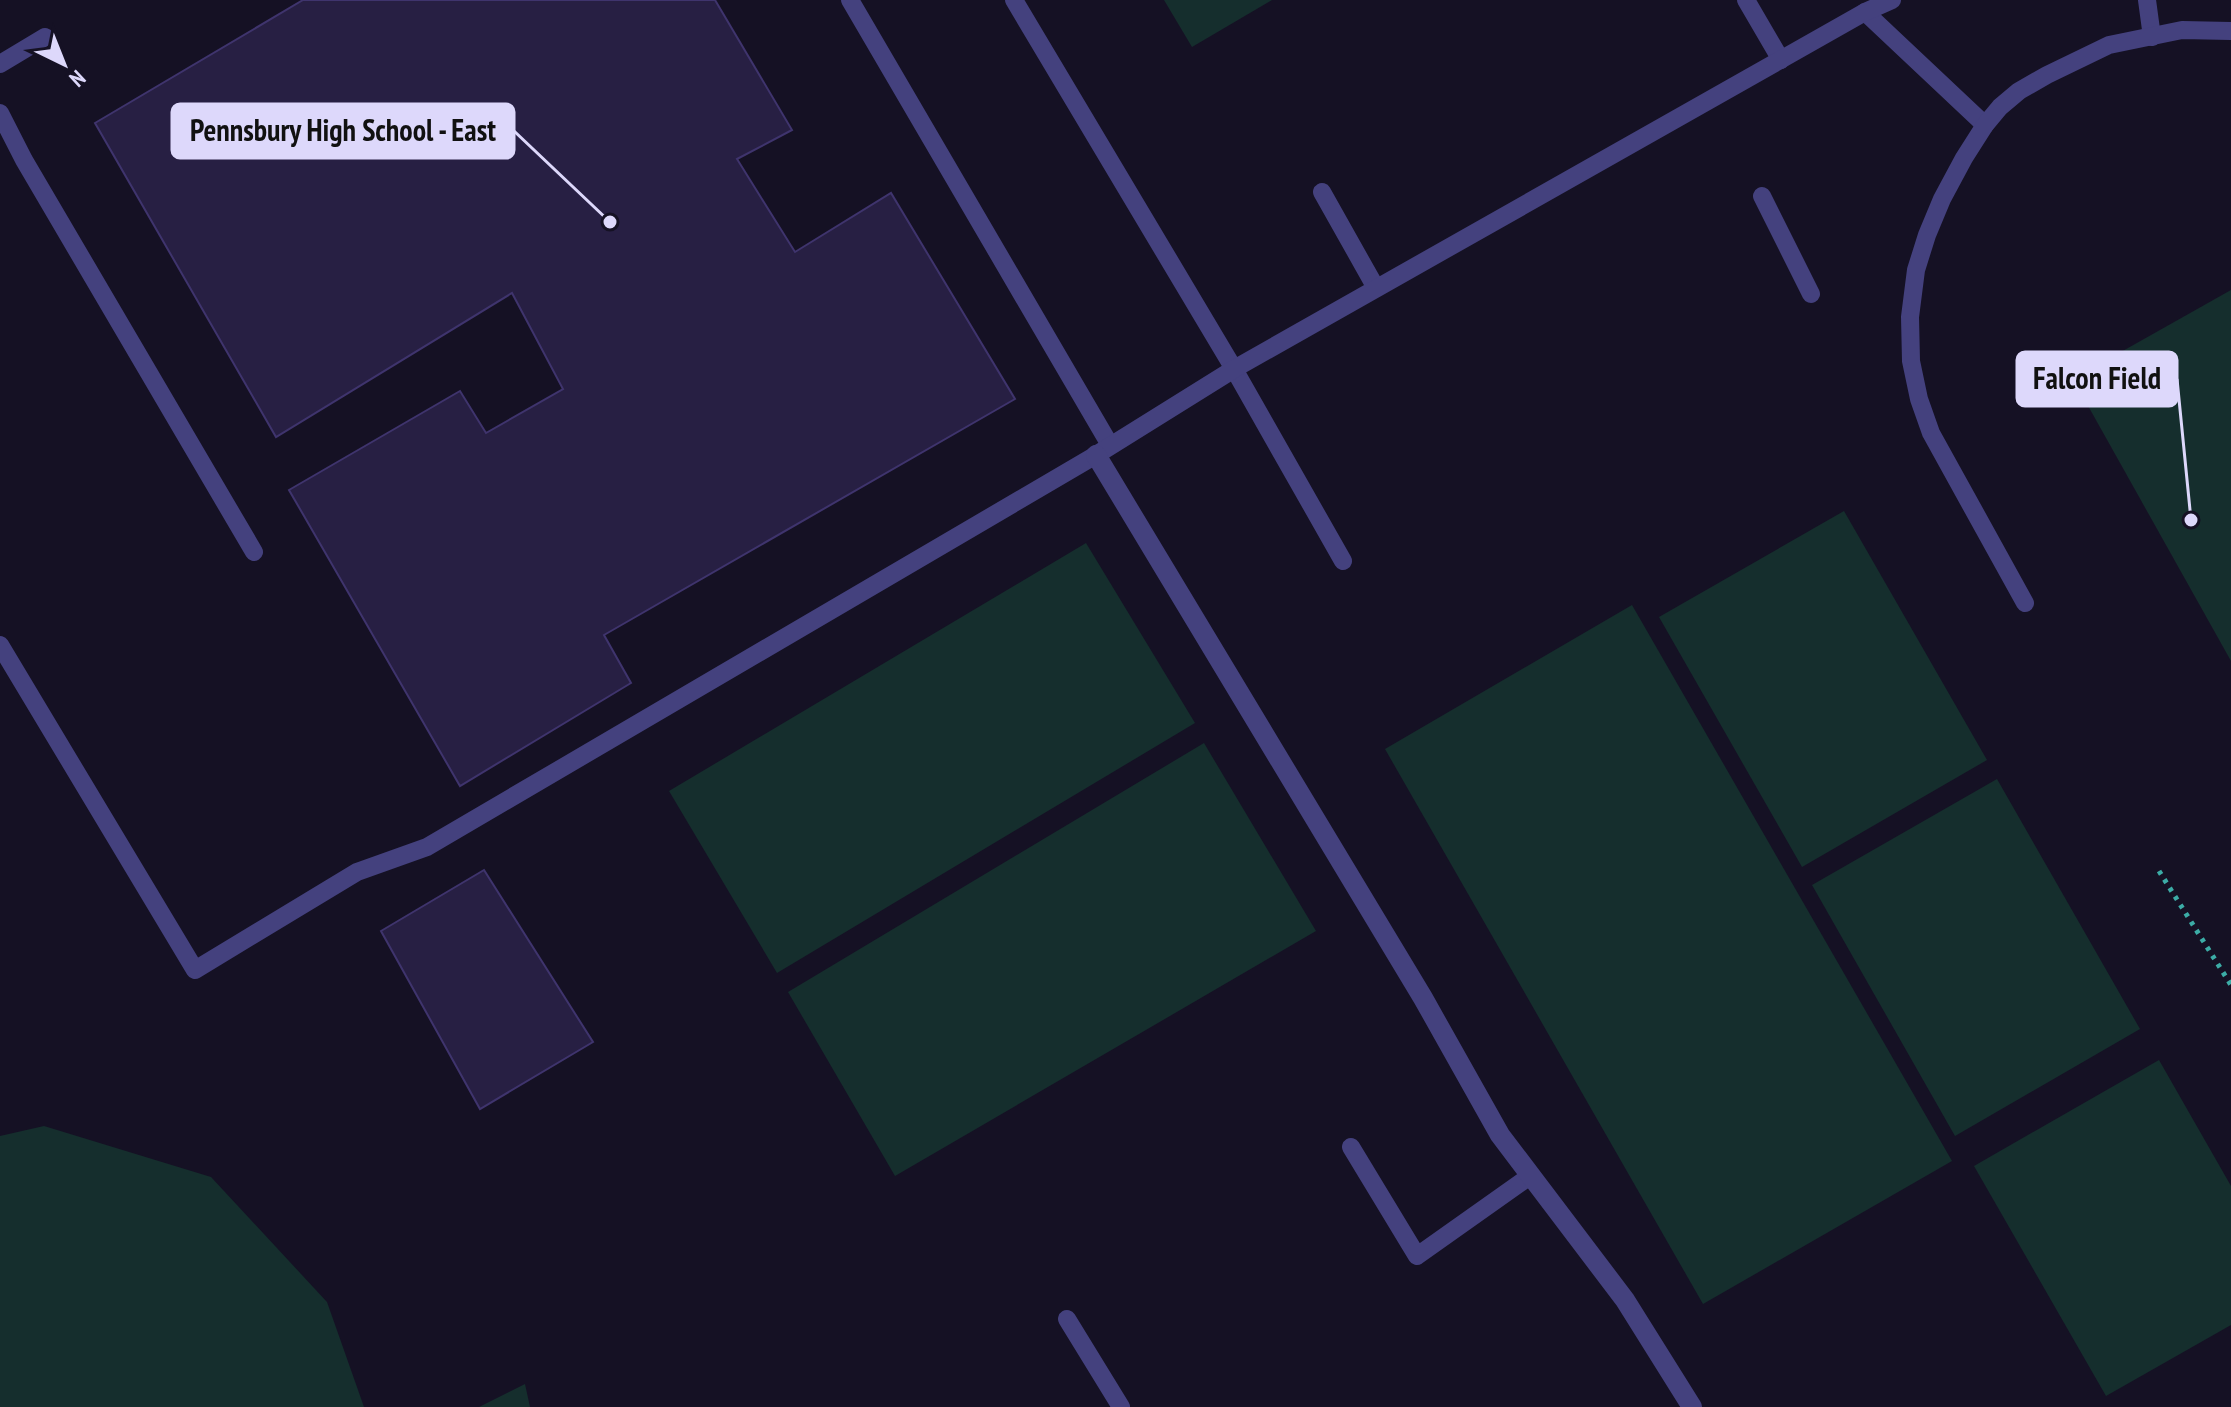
<svg xmlns="http://www.w3.org/2000/svg" width="2231" height="1407" viewBox="0 0 2231 1407" font-family="'PT Sans Narrow',sans-serif">
  <rect width="100%" height="100%" fill="#151124"/>
  <g fill="#152e2d">
    <polygon points="1164,0 1272,0 1192,47"/>
    <polygon points="2231,290 2231,661 2073,379"/>
    <polygon points="1844,511 1987,760 1802,867 1659,617"/>
    <polygon points="1086,543 1195,723 777,973 669,791"/>
    <polygon points="1632,605 1952,1161 1703,1304 1385,749"/>
    <polygon points="1204,743 1316,931 895,1176 788,992"/>
    <polygon points="1997,779 2140,1029 1955,1136 1812,885"/>
    <polygon points="2159,1060 2231,1186 2231,1325 2106,1396 1974,1166"/>
    <polygon points="44,1126 211,1177 327,1302 364,1407 0,1407 0,1136"/>
    <polygon points="525,1384 530,1407 479,1407"/>
  </g>
  <g fill="#271f43" stroke="#3f346d" stroke-width="2">
    <polygon points="303,0 715,0 792,130 737,159 795,252 891,193 1015,399 604,635 631,683 460,786 289,490 460,391 486,433 563,389 512,293 276,437 95,123"/>
    <polygon points="484,870 593,1042 480,1109 381,931"/>
  </g>
  <g fill="none" stroke-linecap="round" stroke-linejoin="round">
    <polyline stroke="#3caca6" stroke-width="5" stroke-dasharray="4 6" stroke-linecap="butt" points="2159,871 2231,985"/>
    <g stroke="#44417e" stroke-width="18">
      <polyline points="850,0 1110,445"/>
      <polyline points="1014,0 1234,369 1343,561"/>
      <polyline points="1746,0 1781,60"/>
      <polyline points="2147,0 2152,37"/>
      <polyline points="1865,12 1985,125"/>
      <polyline points="0,64 45,37"/>
      <polyline points="0,113 24,160 254,552"/>
      <polyline points="1322,192 1376,288"/>
      <polyline points="1762,196 1811,294"/>
      <polyline points="2025,603 1931,433 1919,399 1911,361 1910,317 1916,270 1927,235 1942,199 1964,158 1985,125 2000,107 2019,91 2047,75 2109,45 2182,30 2231,31"/>
      <polyline points="0,645 195,970 357,872 427,847 1096,455 1234,369 1865,12 1892,0"/>
      <polyline points="1351,1147 1417,1256 1530,1176"/>
      <polyline points="1067,1319 1121,1407"/>
    </g>
    <polyline stroke="#44417e" stroke-width="20" points="1096,455 1423,998 1500,1135 1625,1300 1692,1407"/>
  </g>
  <path fill="none" stroke="#ddd8fb" stroke-width="3" d="M610 222L514 131M2191 520L2177 379"/>
  <g fill="#ddd8fb" stroke="#151124" stroke-width="3">
    <circle cx="610" cy="222" r="8"/>
    <circle cx="2191" cy="520" r="8"/>
  </g>
  <g fill="#ddd8fb" stroke="#ddd8fb" stroke-width="3">
    <rect x="172" y="104" width="342" height="54" rx="8"/>
    <rect x="2017" y="352" width="160" height="54" rx="8"/>
  </g>
  <g font-size="30" text-anchor="middle" font-weight="bold" fill="#111">
    <text x="343" y="141">Pennsbury High School - East</text>
    <text x="2097" y="389">Falcon Field</text>
  </g>
  <g transform="translate(64 64) rotate(137)" stroke="#151124" stroke-width="6" paint-order="stroke">
  <path d="M0-6L14 30L0 20L-14 30Z" fill="#ddd8fb"/>
  <text y="-12" font-size="22" font-weight="bold" text-anchor="middle" fill="#ddd8fb">N</text>
  </g>
</svg>
